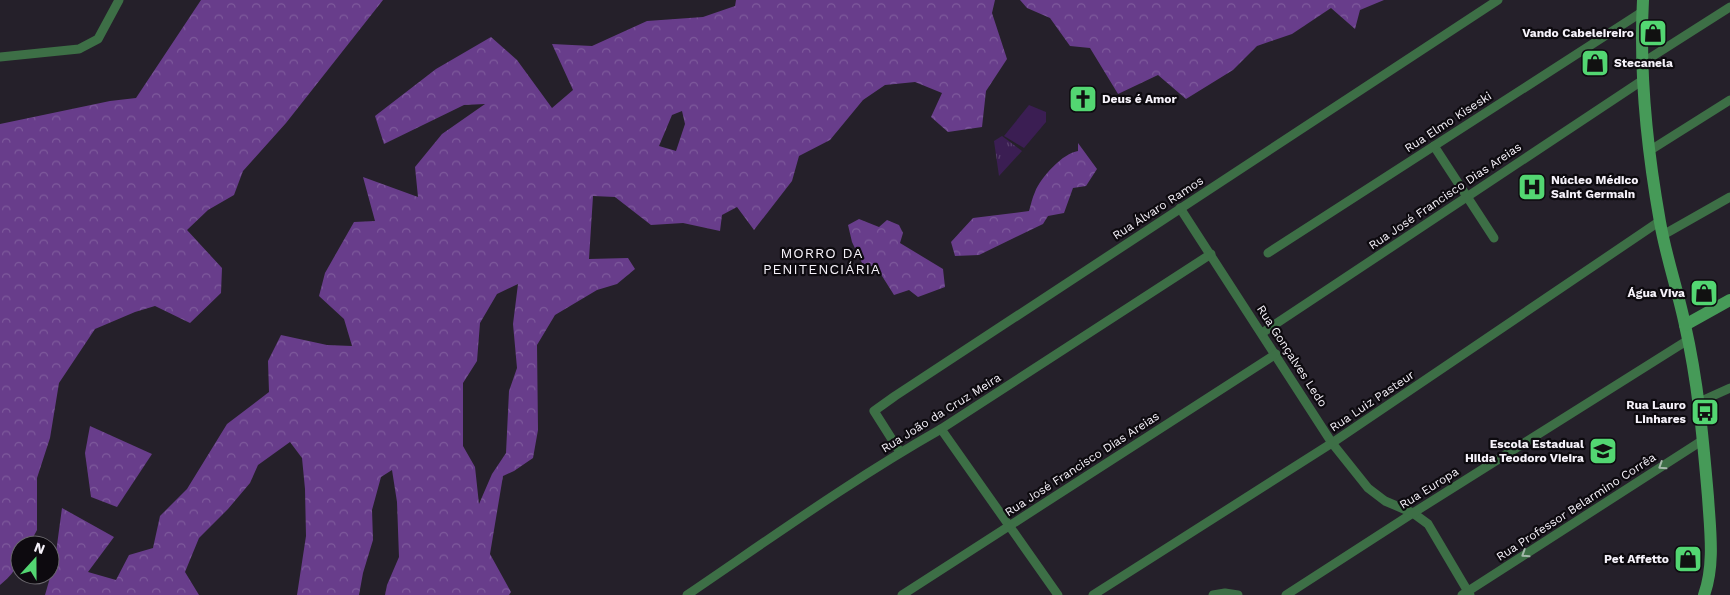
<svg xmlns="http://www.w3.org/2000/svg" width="1730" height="595" viewBox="0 0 1730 595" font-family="'Work Sans',sans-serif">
  <defs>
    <pattern id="grass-tufts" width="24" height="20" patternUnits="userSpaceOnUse" patternTransform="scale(1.25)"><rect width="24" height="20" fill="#3b1e53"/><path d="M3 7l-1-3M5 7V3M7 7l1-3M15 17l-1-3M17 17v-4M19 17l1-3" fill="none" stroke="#583f6d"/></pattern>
    <pattern id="forest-crowns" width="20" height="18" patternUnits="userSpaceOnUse" patternTransform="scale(1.25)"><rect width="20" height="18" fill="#683d8b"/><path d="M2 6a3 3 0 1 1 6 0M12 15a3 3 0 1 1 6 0" fill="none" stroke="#7e5a9c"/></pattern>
  </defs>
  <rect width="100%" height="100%" fill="#25202a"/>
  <polygon fill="url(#grass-tufts)" points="1002,136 1022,151 999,176 994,141"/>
  <g fill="url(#forest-crowns)" fill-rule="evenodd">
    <path d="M201 0H383L286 123 243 171 234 195 208 210 187 230 222 268 221 293 190 323 155 306 135 312 95 329 59 383 50 438 37 478V530L29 545H20C20 564 15 573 0 585V124L110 101 136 98Z"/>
    <path d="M736 0H995L992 13 1007 59 986 91 982 127 948 132 931 117 942 93 915 82 885 85 863 100 830 140 799 156 792 181 754 230 737 207 722 215 720 231 683 223 651 225 615 197 593 196 589 259 628 258 635 269 617 284 597 290 555 315 537 345 538 430 533 458 514 471 503 476 490 554 511 592 509 595H385L387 585 399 557 397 502 392 470 381 477 372 510 373 540 363 573 359 595H297L306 536 305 489 302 458 290 442 258 465 250 483 228 509 199 538 185 572 199 595H45L55 560 62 508 114 537 88 572 116 580 129 555 153 548 160 516 187 489 227 424 269 392 268 361 281 335 327 345 352 346 344 319 319 296 325 273 354 222 375 221 363 177 418 197 415 167 442 134 485 104 464 105 384 144 375 116 436 69 491 37 517 60 552 108 573 90 552 44 592 46 647 21 703 17 735 6ZM682 111 685 124 676 151 659 146 672 115ZM518 284 513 324 517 368 509 391 506 453 492 474 479 504 475 467 463 446V383L477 361 480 323 497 294Z"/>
    <polygon points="1020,0 1384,0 1360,10 1355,29 1331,8 1292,34 1257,46 1233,70 1186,99 1158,75 1118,94 1090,48 1070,46 1050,18 1027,8"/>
    <path d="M1078 143 1097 169 1086 186 1073 188 1064 213 1048 216 1043 224 979 255 955 256 951 242 973 218 1029 211C1031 205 1032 198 1035 192 1041 177 1063 153 1078 151Z"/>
    <polygon points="859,219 879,227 887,220 899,225 903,233 900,243 943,269 945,287 918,297 909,290 894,295 877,268 862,263 852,242 848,225"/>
    <polygon points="90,426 152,454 117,507 91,497 85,453"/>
  </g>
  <polygon fill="#3b1e53" points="1029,105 1046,112 1046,122 1024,148 1004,136"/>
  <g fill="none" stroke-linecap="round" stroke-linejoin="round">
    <g stroke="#3d6f46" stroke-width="9">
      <polyline points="0,57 79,49 98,39 119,0"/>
      <polyline points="1642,63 1730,7"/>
      <polyline points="1434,146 1494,238"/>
      <polyline points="1649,151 1730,100"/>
      <polyline points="1180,208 1332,443 1368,488 1385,501 1413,513 1428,524 1470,595"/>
      <polyline points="1663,235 1730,197"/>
      <polyline points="1268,253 1642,12"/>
      <polyline points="1262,333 1643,80"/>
      <polyline points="1699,402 1730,388"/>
      <polyline points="941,429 1058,595"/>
      <polyline points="900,452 874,411 895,396 1498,0"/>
      <path d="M687 595C771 538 853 479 941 429L1211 254"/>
      <polyline points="902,595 1276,354"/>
      <polyline points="1093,595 1332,443 1660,221"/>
      <polyline points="1213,595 1225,593 1238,595"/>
      <polyline points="1286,595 1413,513 1688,340"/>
      <polyline points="1462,595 1703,440"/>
    </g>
    <g stroke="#469a58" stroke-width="12">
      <path d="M1643 0C1639 74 1647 149 1660 222 1666 257 1678 291 1685 325 1698 382 1703 439 1708 497 1710 529 1715 565 1704 595"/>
      <polyline points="1685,325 1730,300"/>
    </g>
  </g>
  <defs><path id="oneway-chevron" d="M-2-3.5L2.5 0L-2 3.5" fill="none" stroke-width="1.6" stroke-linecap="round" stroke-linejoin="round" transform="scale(1.25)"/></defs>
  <g stroke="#a3b7a9">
    <use href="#oneway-chevron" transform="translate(1662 466) rotate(147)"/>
    <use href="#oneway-chevron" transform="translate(1525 554) rotate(147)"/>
  </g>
  <defs>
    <symbol id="shop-square" viewBox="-11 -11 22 22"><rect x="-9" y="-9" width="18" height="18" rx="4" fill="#53d672" stroke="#0d0a0f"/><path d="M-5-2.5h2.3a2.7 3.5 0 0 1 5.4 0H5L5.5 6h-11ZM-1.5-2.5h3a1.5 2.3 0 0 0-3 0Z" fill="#111"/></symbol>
    <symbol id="church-square" viewBox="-11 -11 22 22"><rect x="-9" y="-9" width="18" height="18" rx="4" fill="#53d672" stroke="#0d0a0f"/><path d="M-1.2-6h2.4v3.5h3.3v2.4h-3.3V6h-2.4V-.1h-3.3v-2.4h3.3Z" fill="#111"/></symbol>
    <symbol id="hospital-square" viewBox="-11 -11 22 22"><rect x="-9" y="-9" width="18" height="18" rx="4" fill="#53d672" stroke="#0d0a0f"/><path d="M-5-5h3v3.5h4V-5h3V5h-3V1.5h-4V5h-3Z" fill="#111"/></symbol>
    <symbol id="bus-square" viewBox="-11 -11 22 22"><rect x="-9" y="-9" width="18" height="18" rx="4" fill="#53d672" stroke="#0d0a0f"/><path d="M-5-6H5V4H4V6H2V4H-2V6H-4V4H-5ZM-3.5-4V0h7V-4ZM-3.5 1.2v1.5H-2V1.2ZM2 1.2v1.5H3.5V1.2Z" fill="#111"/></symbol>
    <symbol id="school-square" viewBox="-11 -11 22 22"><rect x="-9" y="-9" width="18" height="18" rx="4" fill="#53d672" stroke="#0d0a0f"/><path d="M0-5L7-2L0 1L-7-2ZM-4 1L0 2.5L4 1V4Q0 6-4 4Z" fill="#111"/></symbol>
  </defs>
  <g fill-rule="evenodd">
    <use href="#shop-square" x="1637" y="17" width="32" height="32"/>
    <use href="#shop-square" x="1579" y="47" width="32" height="32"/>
    <use href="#church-square" x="1067" y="83" width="32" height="32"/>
    <use href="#hospital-square" x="1516" y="171" width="32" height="32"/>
    <use href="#shop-square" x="1688" y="277" width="32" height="32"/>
    <use href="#bus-square" x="1689" y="396" width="32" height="32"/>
    <use href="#school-square" x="1587" y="435" width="32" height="32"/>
    <use href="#shop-square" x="1672" y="543" width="32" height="32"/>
  </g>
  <g text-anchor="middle" stroke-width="4.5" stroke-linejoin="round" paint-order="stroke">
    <g font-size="12" font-weight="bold" fill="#f6f2fa" stroke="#0d0a0f" text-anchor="end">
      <text x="1634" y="37">Vando Cabeleireiro</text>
      <text x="1614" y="67" text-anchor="start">Stecanela</text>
      <text x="1102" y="103" text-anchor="start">Deus é Amor</text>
      <text x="1551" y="184" text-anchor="start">Núcleo Médico<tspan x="1551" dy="14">Saint Germain</tspan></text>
      <text x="1685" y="297">Água Viva</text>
      <text x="1686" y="409">Rua Lauro<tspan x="1686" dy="14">Linhares</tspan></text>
      <text x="1584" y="448">Escola Estadual<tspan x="1584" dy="14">Hilda Teodoro Vieira</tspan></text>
      <text x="1669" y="563">Pet Affetto</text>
    </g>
    <g font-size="12" fill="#f6f2fa" stroke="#0d0a0f">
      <text transform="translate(1448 122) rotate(-33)" y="4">Rua Elmo Kiseski</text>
      <text transform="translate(1445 196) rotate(-34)" y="4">Rua José Francisco Dias Areias</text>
      <text transform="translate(1158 208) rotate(-33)" y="4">Rua Álvaro Ramos</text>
      <text transform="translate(1292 356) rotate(57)" y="4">Rua Gonçalves Ledo</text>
      <text transform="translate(1372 401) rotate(-34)" y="4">Rua Luiz Pasteur</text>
      <text transform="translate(941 413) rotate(-32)" y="4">Rua João da Cruz Meira</text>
      <text transform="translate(1082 464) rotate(-33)" y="4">Rua José Francisco Dias Areias</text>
      <text transform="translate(1429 488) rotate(-32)" y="4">Rua Europa</text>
      <text transform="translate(1576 507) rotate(-33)" y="4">Rua Professor Belarmino Corrêa</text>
    </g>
    <g font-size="14" letter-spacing="1" fill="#f6f2fa" stroke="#0d0a0f">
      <text x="822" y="258">MORRO DA<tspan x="822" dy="16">PENITENCIÁRIA</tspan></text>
    </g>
  </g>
  <g transform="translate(35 560) rotate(21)"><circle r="24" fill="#0d0a0f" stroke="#6a676d"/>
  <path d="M0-4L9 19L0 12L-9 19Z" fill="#53d672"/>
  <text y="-8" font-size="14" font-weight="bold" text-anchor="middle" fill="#f6f2fa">N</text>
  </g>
</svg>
